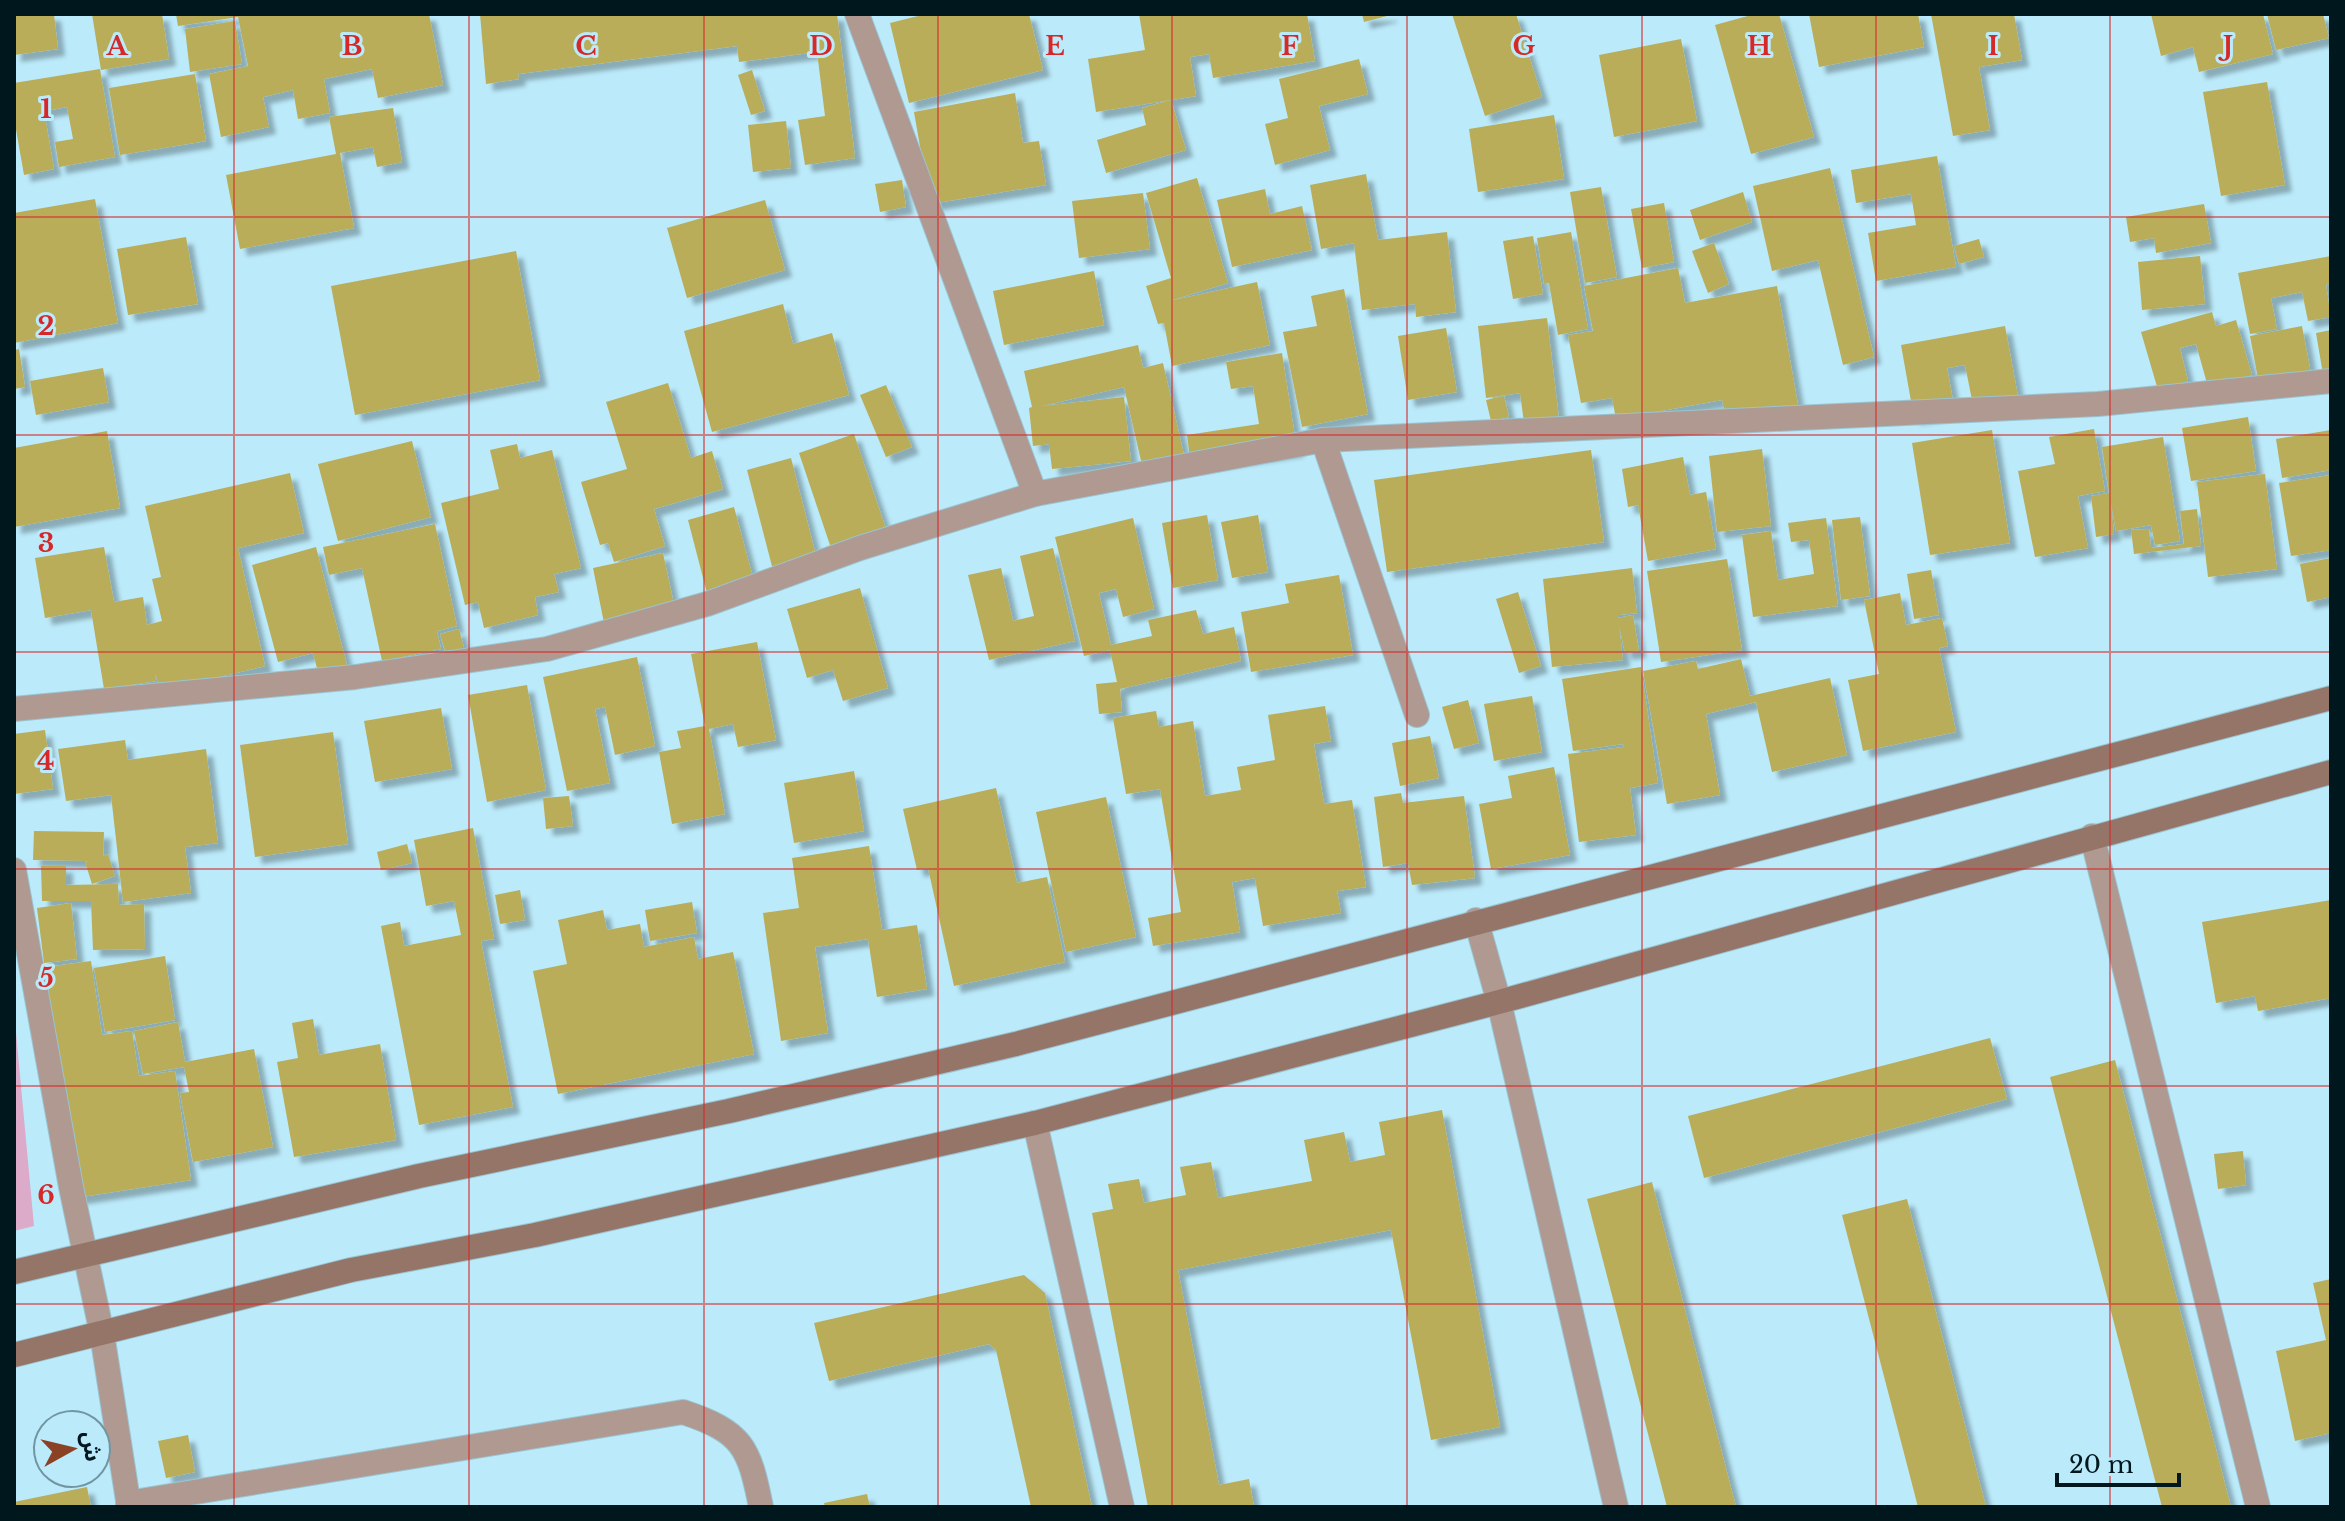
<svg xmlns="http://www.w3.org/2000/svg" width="2345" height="1521" viewBox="0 0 2345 1521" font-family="'Libre Baskerville','Noto Sans Arabic',serif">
  <defs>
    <filter id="shadow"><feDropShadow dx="7" dy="7" stdDeviation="2" flood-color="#0004"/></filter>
  </defs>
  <rect width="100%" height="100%" fill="#bbeafa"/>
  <polygon fill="#dcabc9" points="14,1011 34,1226 14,1231"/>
  <g fill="#b9ad5a" filter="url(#shadow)">
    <polygon points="14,14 54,14 58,49 14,55"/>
    <polygon points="92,14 162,14 169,59 101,70"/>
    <polygon points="176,14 429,14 443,85 378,98 372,69 324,79 330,113 298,119 293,90 263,97 269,127 221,137 209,74 248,66 238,17 178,26"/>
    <polygon points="480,14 837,14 855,158 805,165 798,120 825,116 817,52 739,62 737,46 518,74 519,79 486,84"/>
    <polygon points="926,14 1029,14 1043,70 909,103 890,23"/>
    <polygon points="1139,14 1307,14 1315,61 1213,78 1209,54 1190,57 1196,96 1096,112 1088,59 1145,50"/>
    <polygon points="1362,14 1391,14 1391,15 1364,22"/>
    <polygon points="1452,14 1516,14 1542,97 1485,116"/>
    <polygon points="1755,14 1779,14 1814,137 1751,154 1715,25"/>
    <polygon points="1809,14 1918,14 1924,47 1819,67"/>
    <polygon points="1931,14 2014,14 2022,60 1979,67 1990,130 1953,136"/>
    <polygon points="2151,14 2263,14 2273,54 2199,72 2193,47 2161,56"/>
    <polygon points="2267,14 2323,14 2329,38 2276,50"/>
    <polygon points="235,21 242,64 190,72 185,29"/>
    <polygon points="1681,39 1697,121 1614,137 1599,55"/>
    <polygon points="1359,59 1368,94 1319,106 1330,150 1275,165 1265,124 1288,118 1279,79"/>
    <polygon points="100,69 115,157 59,167 55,142 73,139 67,107 44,111 54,169 24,175 14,118 14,83"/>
    <polygon points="752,70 765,111 751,115 738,75"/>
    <polygon points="195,74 206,141 120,155 109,88"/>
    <polygon points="2267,82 2285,185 2221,196 2203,92"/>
    <polygon points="1015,93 1023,143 1039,141 1046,185 930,204 914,112"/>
    <polygon points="1171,100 1186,150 1106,173 1097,140 1146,125 1142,108"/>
    <polygon points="393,108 402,162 377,167 373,147 340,153 354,228 240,249 226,175 336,154 329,117"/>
    <polygon points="1554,115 1564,179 1478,192 1469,129"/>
    <polygon points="786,121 791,168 753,172 748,125"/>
    <polygon points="1937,156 1956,267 1876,281 1868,233 1916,225 1911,194 1856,203 1851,170"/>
    <polygon points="1830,168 1874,357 1843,365 1818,260 1772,271 1753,186"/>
    <polygon points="1366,174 1378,240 1447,232 1456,312 1416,317 1415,304 1362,310 1354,243 1321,249 1310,185"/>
    <polygon points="1197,178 1228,283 1169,301 1257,282 1270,345 1172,366 1164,323 1158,324 1146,286 1171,278 1146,193"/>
    <polygon points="902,180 906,207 880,212 875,184"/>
    <polygon points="1601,187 1617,277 1585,283 1570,192"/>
    <polygon points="1265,189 1270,214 1302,206 1312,250 1232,267 1217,200"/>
    <polygon points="1743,192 1752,222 1700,240 1690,210"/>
    <polygon points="1143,193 1150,249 1079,258 1072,201"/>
    <polygon points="95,199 118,323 14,343 14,213"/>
    <polygon points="765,200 785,270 687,298 667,228"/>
    <polygon points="1664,203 1674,262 1642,268 1631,209"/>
    <polygon points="2204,204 2211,243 2156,253 2154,238 2130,242 2126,217"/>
    <polygon points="1571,232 1588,329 1558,335 1549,283 1544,284 1537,238"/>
    <polygon points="1533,236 1543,294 1513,299 1503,241"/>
    <polygon points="186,237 198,304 128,315 117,249"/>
    <polygon points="1979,239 1984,257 1959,264 1954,246"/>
    <polygon points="1714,243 1729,284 1708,293 1692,251"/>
    <polygon points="516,251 540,380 355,415 331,286"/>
    <polygon points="2200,256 2205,304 2142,310 2138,262"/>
    <polygon points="2331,256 2331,283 2326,285 2331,317 2308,321 2302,292 2271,298 2277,329 2250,334 2238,273"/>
    <polygon points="1678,268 1685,303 1777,286 1798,405 1726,418 1722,400 1616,419 1612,398 1581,403 1568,335 1593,331 1584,286"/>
    <polygon points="1094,271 1104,325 1004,345 993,291"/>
    <polygon points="1344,289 1368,414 1302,427 1283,332 1317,326 1311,296"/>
    <polygon points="783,304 793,344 832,333 849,395 712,432 684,331"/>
    <polygon points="2212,312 2216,326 2236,320 2252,375 2208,387 2196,344 2180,348 2188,381 2158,390 2141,332"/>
    <polygon points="1547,318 1559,419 1524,423 1520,393 1486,398 1478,326"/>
    <polygon points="2005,326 2019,402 1974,410 1965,365 1947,368 1955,411 1914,418 1901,345"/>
    <polygon points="2302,326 2311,374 2259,384 2250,336"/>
    <polygon points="1446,328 1457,392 1408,400 1398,336"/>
    <polygon points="2331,330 2331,379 2324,380 2316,333"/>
    <polygon points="1138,345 1143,368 1163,363 1184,455 1142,465 1124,387 1042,406 1124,397 1131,461 1052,469 1049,444 1033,446 1029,408 1032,407 1024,371"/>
    <polygon points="19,349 25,387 14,389 14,350"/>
    <polygon points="1282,353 1297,450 1191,466 1187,435 1259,424 1253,386 1231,389 1226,362"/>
    <polygon points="103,368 109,402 36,415 30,381"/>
    <polygon points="668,383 691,458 712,451 723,489 654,509 665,546 614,562 608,543 600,545 581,482 627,469 606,402"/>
    <polygon points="886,385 912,447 886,457 860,395"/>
    <polygon points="1504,396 1509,417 1491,421 1486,400"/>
    <polygon points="2248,417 2256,471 2191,481 2182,428"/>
    <polygon points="2094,429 2105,491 2078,496 2088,548 2035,557 2018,471 2055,464 2049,437"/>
    <polygon points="1992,430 2010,543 1930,555 1912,443"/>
    <polygon points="2331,430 2331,470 2282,478 2276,439"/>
    <polygon points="107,431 120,508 14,527 14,448"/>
    <polygon points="854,434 889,538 834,557 799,453"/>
    <polygon points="2163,437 2180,541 2155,545 2151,525 2116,531 2111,503 2114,534 2096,537 2091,496 2109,493 2102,447"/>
    <polygon points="412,441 431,517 338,541 318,464"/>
    <polygon points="517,444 520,458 552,450 581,568 554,574 559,592 535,597 538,615 484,628 478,602 465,605 441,503 499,489 490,450"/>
    <polygon points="1762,449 1771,526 1717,532 1709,456"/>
    <polygon points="1591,450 1604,542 1387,572 1374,480"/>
    <polygon points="1683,457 1690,495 1706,492 1716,549 1648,561 1638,505 1628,507 1622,469"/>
    <polygon points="791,458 818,563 774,574 747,470"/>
    <polygon points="290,473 304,533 238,548 265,666 160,691 155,672 156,681 104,689 91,610 45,618 35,558 104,547 114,602 143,597 147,625 162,621 152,579 161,577 145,506"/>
    <polygon points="2265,474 2277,569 2208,577 2197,482"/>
    <polygon points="2331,475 2331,550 2291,556 2279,483"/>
    <polygon points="734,507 755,585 708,597 688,520"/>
    <polygon points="2197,509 2201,546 2134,554 2131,530 2149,529 2151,548 2184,544 2180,511"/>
    <polygon points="1207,515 1218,580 1173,588 1162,523"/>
    <polygon points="1258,515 1268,572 1232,578 1221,522"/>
    <polygon points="1860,517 1870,596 1841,600 1832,520"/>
    <polygon points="1133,518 1154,609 1123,617 1116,589 1099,593 1111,645 1152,636 1148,620 1196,610 1203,634 1234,627 1241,661 1120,689 1122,712 1099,714 1096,684 1117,682 1110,650 1084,656 1055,537"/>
    <polygon points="1826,518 1838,606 1753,617 1742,535 1771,531 1778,580 1814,574 1809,540 1791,542 1788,523"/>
    <polygon points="435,524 457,626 437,631 441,649 382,661 362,568 329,575 323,547"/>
    <polygon points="316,547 347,665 318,672 313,653 278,662 252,565"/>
    <polygon points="1053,548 1075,641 989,660 968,575 1001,568 1013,621 1034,616 1020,556"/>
    <polygon points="663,553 676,614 605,628 593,568"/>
    <polygon points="2331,558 2331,597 2307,602 2300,564"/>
    <polygon points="1727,559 1742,650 1661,662 1647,571"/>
    <polygon points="1632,568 1637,613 1618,615 1618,618 1633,615 1639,651 1625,653 1619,625 1623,660 1552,667 1543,579"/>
    <polygon points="1931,570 1939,615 1914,619 1907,574"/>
    <polygon points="1339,575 1353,655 1251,672 1241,612 1289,603 1285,584"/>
    <polygon points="860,588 888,688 843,701 833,670 807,678 787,609"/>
    <polygon points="1518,592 1541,666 1519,673 1496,599"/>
    <polygon points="1900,593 1906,625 1942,618 1948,646 1939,648 1956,732 1863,751 1848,680 1879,674 1864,600"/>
    <polygon points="459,629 464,648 446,654 440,634"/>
    <polygon points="757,642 776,740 738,747 733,724 709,729 725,814 672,824 659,752 681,748 677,731 705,726 691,654"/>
    <polygon points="637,657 655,746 615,755 605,707 595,709 610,783 567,791 543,677"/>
    <polygon points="1741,659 1750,696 1830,678 1847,755 1772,772 1756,702 1706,714 1720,795 1667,804 1643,671 1696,661 1698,669"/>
    <polygon points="1641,667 1658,783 1630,788 1636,835 1579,842 1568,754 1624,747 1623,744 1573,751 1562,679"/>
    <polygon points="527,685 546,790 487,802 468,695"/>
    <polygon points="1532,696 1542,752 1494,761 1484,704"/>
    <polygon points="1468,700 1479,743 1454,749 1442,707"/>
    <polygon points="1325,706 1331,741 1314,744 1324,804 1352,800 1366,887 1337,891 1341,913 1263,926 1255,878 1232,882 1240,932 1153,946 1148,918 1181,912 1160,789 1126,794 1113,718 1156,711 1159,727 1193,721 1205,796 1241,790 1237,767 1275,760 1268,715"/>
    <polygon points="441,708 452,769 375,782 364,721"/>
    <polygon points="45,730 53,789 14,794 14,734"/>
    <polygon points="333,732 348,844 255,857 240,745"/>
    <polygon points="1430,736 1439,778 1400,786 1392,743"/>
    <polygon points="125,740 128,760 206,749 218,843 185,847 191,893 123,902 111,795 66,801 58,749"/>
    <polygon points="1554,767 1570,855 1491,869 1479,804 1512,798 1508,776"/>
    <polygon points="854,771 864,831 794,843 784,783"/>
    <polygon points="996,788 1017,883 1047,877 1065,962 954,986 928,868 917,870 903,809"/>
    <polygon points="1401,793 1403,803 1464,796 1475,878 1412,885 1408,863 1383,867 1374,797"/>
    <polygon points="569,796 573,826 546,829 543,798"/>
    <polygon points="1106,797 1136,937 1066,952 1036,812"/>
    <polygon points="473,828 494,939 481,941 513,1107 419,1125 381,926 400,922 404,946 461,935 454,901 426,906 414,840"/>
    <polygon points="34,831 104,832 103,856 108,854 115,876 92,884 85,862 90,861 33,860"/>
    <polygon points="407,844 412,863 381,870 377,852"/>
    <polygon points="869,846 882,930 917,925 927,989 877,997 868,939 815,947 828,1033 781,1041 763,913 799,908 792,858"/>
    <polygon points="41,866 66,866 66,885 118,884 119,905 144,904 145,949 93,950 91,901 42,901"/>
    <polygon points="520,890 525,920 500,924 495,895"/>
    <polygon points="2331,900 2331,998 2258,1011 2255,996 2216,1003 2202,922"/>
    <polygon points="692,902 697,933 650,941 645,910"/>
    <polygon points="71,903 77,959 44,963 37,908"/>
    <polygon points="603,910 607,930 640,924 644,947 694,937 698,959 733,952 754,1054 558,1094 533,971 567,964 558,920"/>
    <polygon points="165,956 175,1020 105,1032 94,968"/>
    <polygon points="91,961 102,1035 132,1031 139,1076 175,1071 191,1180 68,1199 66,1098 58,1042 43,1044 33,969"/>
    <polygon points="313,1019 319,1055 380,1044 396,1140 294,1157 277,1062 298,1058 292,1023"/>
    <polygon points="178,1022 185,1062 254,1049 273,1147 193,1162 180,1093 189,1092 184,1067 143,1074 134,1031"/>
    <polygon points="1990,1038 2007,1099 1704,1178 1688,1116"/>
    <polygon points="2115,1060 2231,1507 2162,1507 2050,1077"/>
    <polygon points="1442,1110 1500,1427 1431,1440 1391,1230 1178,1270 1219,1485 1249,1479 1254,1507 1148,1507 1092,1213 1113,1209 1108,1184 1139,1179 1144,1203 1186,1195 1180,1167 1211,1162 1218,1198 1312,1181 1304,1140 1344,1132 1350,1162 1385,1155 1379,1122"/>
    <polygon points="2243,1151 2246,1185 2218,1189 2214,1154"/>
    <polygon points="1652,1182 1736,1507 1667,1507 1587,1199"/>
    <polygon points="1907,1199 1986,1507 1918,1507 1842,1215"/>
    <polygon points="1024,1275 1045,1293 1092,1507 1031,1507 996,1350 989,1344 829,1381 814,1323"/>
    <polygon points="2331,1279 2331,1433 2295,1441 2276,1351 2326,1340 2313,1283"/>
    <polygon points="188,1435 195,1472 166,1478 158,1441"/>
    <polygon points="87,1487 91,1507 14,1507 14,1502"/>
    <polygon points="867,1494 870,1507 825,1507 824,1503"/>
  </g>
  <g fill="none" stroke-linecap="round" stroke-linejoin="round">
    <defs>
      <g id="street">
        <polyline points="857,14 1035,494"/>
        <polyline points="1323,440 1417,715"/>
        <polyline points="14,709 355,677 547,649 707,604 860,548 1035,494 1323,440 2098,404 2331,381"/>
        <polyline points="2092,836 2258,1507"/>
        <polyline points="14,870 71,1187 102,1334 129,1507"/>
        <polyline points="1476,920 1499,1002 1616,1507"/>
        <polyline points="1035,1123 1122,1507"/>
        <path d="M128 1503 683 1412C743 1432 749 1447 761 1507"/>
      </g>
      <g id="secondary">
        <polyline points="14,1272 419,1176 729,1111 1016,1044 2331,698"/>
        <polyline points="14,1355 351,1270 535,1235 1035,1123 1499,1002 2331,772"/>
      </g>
    </defs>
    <use href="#street" stroke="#9ac4d2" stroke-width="26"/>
    <use href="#secondary" stroke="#9ac4d2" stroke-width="26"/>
    <use href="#street" stroke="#af9990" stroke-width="24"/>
    <use href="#secondary" stroke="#967569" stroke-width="24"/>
  </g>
  <path fill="none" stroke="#d62828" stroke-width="2" stroke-opacity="0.55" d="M234 14V1507M469 14V1507M704 14V1507M938 14V1507M1172 14V1507M1407 14V1507M1642 14V1507M1876 14V1507M2110 14V1507M14 217H2331M14 435H2331M14 652H2331M14 869H2331M14 1086H2331M14 1304H2331"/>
  <g font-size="26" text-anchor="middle" font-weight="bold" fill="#d62828" stroke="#bbeafa" stroke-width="6" stroke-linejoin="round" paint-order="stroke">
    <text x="117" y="55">A</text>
    <text x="352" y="55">B</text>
    <text x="586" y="55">C</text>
    <text x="821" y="55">D</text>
    <text x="1055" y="55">E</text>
    <text x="1290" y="55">F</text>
    <text x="1524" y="55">G</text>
    <text x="1759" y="55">H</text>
    <text x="1993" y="55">I</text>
    <text x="2228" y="55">J</text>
    <text x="46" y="118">1</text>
    <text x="46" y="335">2</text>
    <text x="46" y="552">3</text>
    <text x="46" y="770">4</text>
    <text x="46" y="987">5</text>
    <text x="46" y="1204">6</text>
  </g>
  <rect width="2345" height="1521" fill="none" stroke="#01171e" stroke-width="32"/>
  <g transform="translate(72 1449) rotate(82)"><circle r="38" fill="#bbeafa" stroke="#7196a2" stroke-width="2"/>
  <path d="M0-6L14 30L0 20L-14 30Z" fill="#8b4224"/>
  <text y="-12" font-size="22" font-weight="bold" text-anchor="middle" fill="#01171e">ش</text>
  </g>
  <path d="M2057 1473v12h122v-12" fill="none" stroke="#01171e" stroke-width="4"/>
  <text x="2069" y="1473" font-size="24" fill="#01171e" stroke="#bbeafa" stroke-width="6" paint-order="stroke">20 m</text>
</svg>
